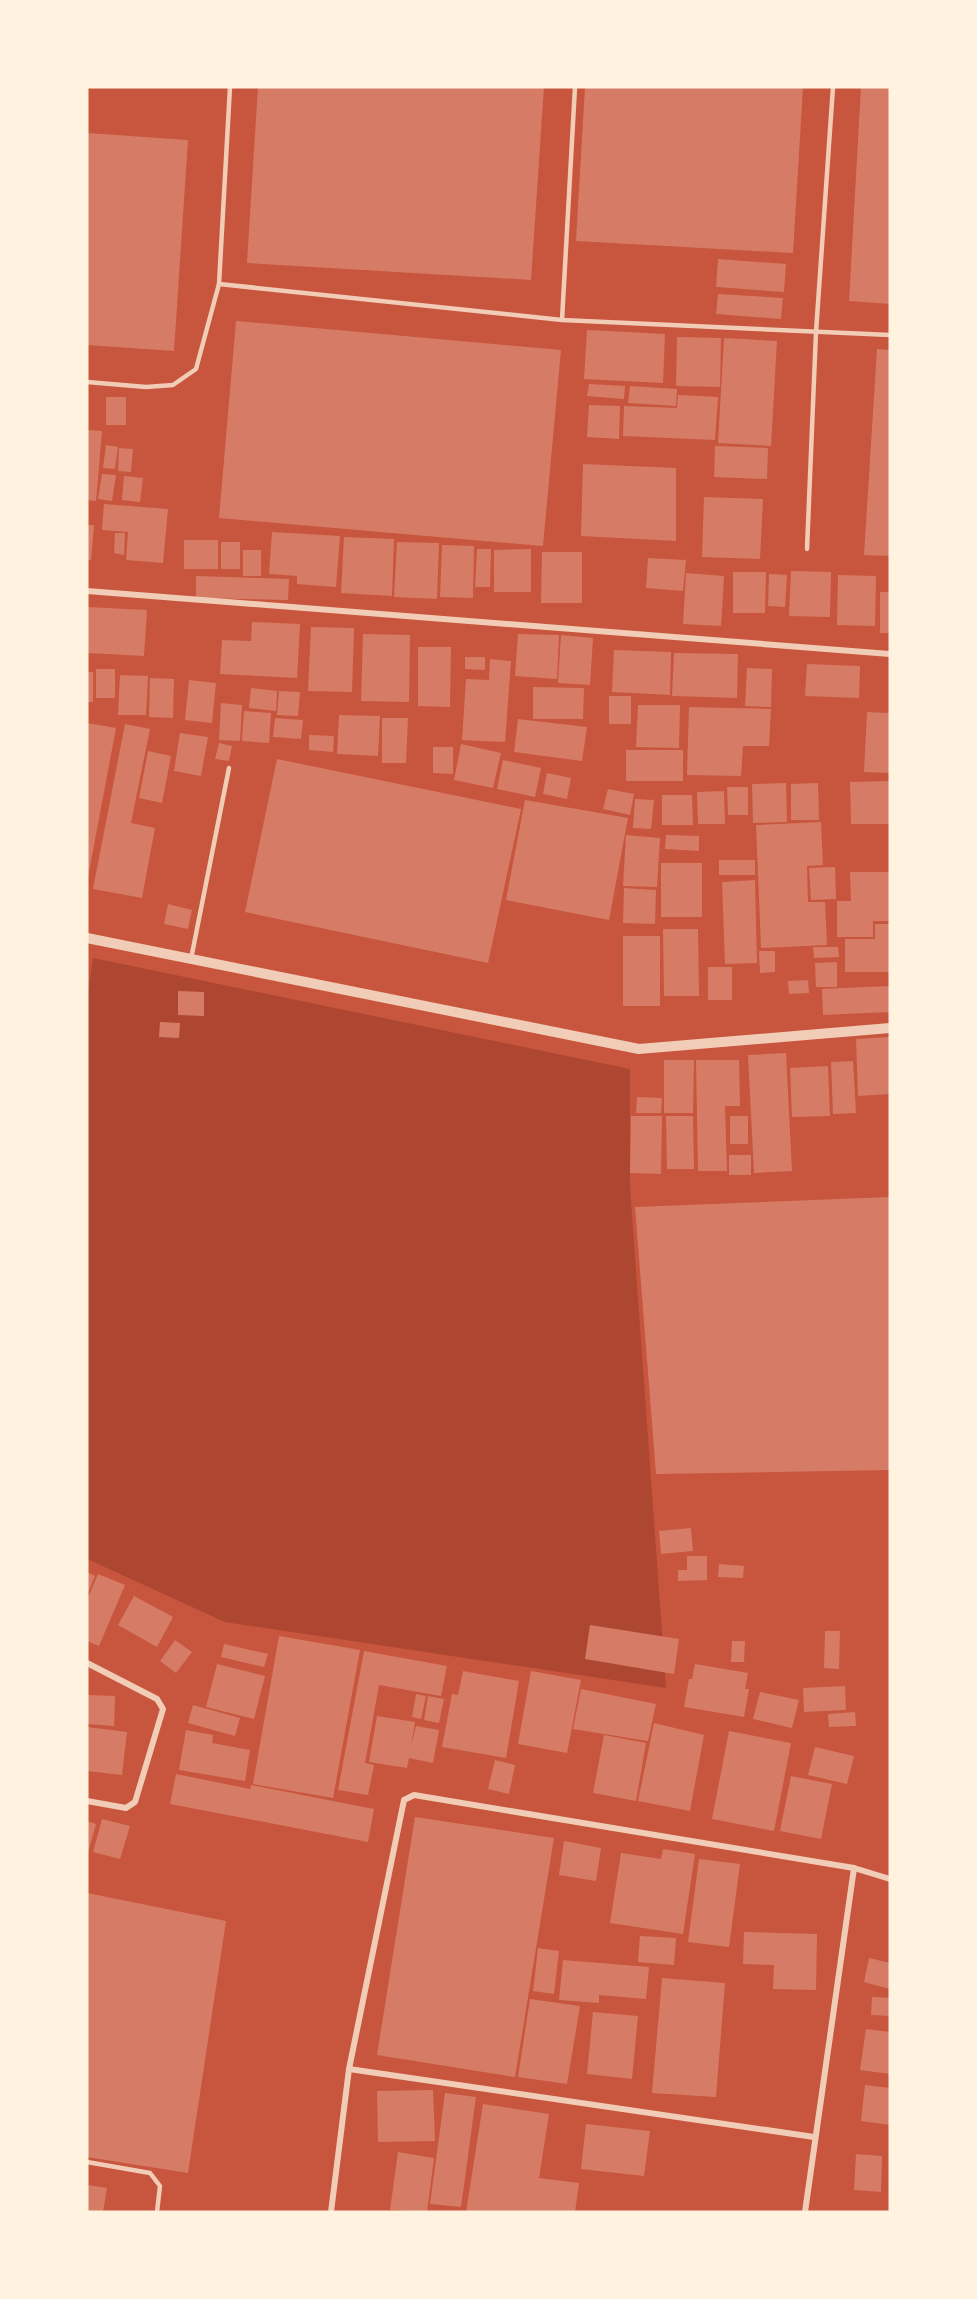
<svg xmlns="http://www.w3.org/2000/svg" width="977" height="2299" viewBox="0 0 977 2299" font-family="Manrope,sans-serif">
  <rect width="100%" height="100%" fill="#c8553d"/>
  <polygon fill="#ae4732" points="93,958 630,1069 630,1187 666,1688 225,1622 87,1559 87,1000"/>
  <g fill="#d67c66">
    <polygon points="258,87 544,87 531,280 247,263"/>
    <polygon points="585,87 803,87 793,253 576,241"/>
    <polygon points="861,87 890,87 890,304 849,301"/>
    <polygon points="87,133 188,140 174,351 87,345"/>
    <polygon points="718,259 786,264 784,292 716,287"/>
    <polygon points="718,294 783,298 781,319 716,314"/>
    <polygon points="236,321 561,350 543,546 219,518"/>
    <polygon points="587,330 665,334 663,383 584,379"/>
    <polygon points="677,337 721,338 720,387 676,386"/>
    <polygon points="724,338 777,341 771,446 718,443"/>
    <polygon points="877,349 890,350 890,556 864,555"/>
    <polygon points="589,384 625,386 624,399 587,396"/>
    <polygon points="630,386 677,389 676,406 628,403"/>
    <polygon points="678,395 718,397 715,440 623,436 624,406 677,408"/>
    <rect x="106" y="397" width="20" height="28"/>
    <polygon points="589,405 620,406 619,439 587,437"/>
    <polygon points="87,430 102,431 96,501 87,500"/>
    <polygon points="106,445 118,447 115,469 103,468"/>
    <polygon points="715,446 768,448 767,479 714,477"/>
    <polygon points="119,448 133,449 131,472 118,471"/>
    <polygon points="583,464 676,468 676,541 581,536"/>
    <polygon points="102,474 116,475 112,501 98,499"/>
    <polygon points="124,476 143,478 140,502 122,500"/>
    <polygon points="704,497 763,499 760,559 702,557"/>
    <polygon points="104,504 168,509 163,563 126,560 128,532 102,530"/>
    <polygon points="87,525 94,525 91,560 87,560"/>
    <polygon points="272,532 340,536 336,587 297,584 297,576 269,574"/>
    <polygon points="115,533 125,533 124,555 114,553"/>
    <polygon points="344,537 394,539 392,596 341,593"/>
    <rect x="184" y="540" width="34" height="29"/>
    <rect x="221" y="542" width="19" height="27"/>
    <polygon points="397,542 439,543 437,599 394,597"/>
    <polygon points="442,545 474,546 473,598 440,597"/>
    <polygon points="477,549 491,549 490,587 475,587"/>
    <polygon points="531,549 531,592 494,592 494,550"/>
    <rect x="243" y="550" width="18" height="26"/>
    <polygon points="542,552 582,552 582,603 541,603"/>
    <polygon points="648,558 686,560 683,591 646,588"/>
    <polygon points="791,571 831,572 830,617 789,616"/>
    <polygon points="733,572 766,572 765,613 733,613"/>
    <polygon points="686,573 724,576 721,626 683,624"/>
    <polygon points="769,574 787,575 785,607 768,606"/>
    <polygon points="838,575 876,576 875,626 837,625"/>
    <polygon points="196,576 289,579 288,600 196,598"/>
    <rect x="880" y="592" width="10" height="41"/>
    <polygon points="87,607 147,610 144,656 87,653"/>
    <polygon points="252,622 300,624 297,678 220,674 222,640 251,641"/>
    <polygon points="311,627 354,628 352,692 308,691"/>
    <polygon points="363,634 410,635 409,702 361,701"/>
    <polygon points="518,634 559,635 557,679 515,676"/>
    <polygon points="561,635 593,638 590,685 558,683"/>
    <polygon points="418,647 451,647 450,707 418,706"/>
    <polygon points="614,650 671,652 670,695 612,692"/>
    <polygon points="674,653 738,654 737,698 672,696"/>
    <polygon points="465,657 485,657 485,670 465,669"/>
    <polygon points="490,659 511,661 505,742 462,740 466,679 489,680"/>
    <polygon points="807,664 860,666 859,698 805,696"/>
    <polygon points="747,668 772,669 771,707 745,706"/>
    <rect x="96" y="669" width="19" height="29"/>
    <rect x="87" y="672" width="6" height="30"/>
    <polygon points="120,675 148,676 146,715 118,715"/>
    <polygon points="150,678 174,679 173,718 149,717"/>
    <polygon points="189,680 216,683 212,723 185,720"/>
    <polygon points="533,687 584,688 583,719 533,719"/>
    <polygon points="251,688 277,691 276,711 249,708"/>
    <polygon points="279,691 300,692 298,716 277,715"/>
    <rect x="609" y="696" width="22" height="28"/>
    <polygon points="221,703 242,705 240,741 219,740"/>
    <polygon points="638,705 680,705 679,748 636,747"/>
    <polygon points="689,707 771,709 769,746 743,746 741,776 687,775"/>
    <polygon points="244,711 271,713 269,743 242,741"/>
    <polygon points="867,712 890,713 890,773 864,772"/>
    <polygon points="339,715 380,716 378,756 337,754"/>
    <polygon points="275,718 303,720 301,739 273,737"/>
    <polygon points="382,718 408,718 406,763 382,763"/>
    <polygon points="518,719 587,727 582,761 514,752"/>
    <polygon points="87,723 116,728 88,877 87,877"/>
    <polygon points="125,724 150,729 131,823 155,828 142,898 93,889"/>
    <polygon points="180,733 208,737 201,776 174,771"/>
    <polygon points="309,735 334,736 333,752 309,750"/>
    <polygon points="219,743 232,746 229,761 215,759"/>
    <polygon points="461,744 501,753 493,788 454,780"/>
    <polygon points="433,747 453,747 453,774 433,773"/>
    <rect x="626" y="750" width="57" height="31"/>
    <polygon points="148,751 171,756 162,803 139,798"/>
    <polygon points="277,759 521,809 488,963 245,912"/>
    <polygon points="503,760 541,768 535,797 497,789"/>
    <polygon points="547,773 571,778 567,799 543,794"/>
    <polygon points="890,781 890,824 851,824 850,782"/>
    <polygon points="786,783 787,822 753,823 752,784"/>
    <polygon points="818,783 819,820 791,820 791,784"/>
    <polygon points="727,787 748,787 748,815 728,815"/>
    <polygon points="608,789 634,794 630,815 603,809"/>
    <polygon points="724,791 725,824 698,824 697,792"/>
    <polygon points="662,795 692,795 693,825 662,825"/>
    <polygon points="635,799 654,800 651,829 633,828"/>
    <polygon points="525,800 628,818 609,920 506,900"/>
    <polygon points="821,822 823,865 807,866 808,902 825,902 827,945 761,948 756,825"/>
    <polygon points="626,835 660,838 657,887 623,886"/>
    <polygon points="666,835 699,836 699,851 665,849"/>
    <rect x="719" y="860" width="36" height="15"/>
    <rect x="661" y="863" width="41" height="54"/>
    <polygon points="835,867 836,899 811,900 809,868"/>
    <polygon points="850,872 890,872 890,921 873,921 873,937 837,937 837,901 851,901"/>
    <polygon points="755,880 757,963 725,964 722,882"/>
    <polygon points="624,888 656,890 655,924 623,923"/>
    <polygon points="168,904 192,910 188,929 164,924"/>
    <polygon points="875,924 890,924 890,972 845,972 845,939 875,939"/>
    <polygon points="663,929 698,929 699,996 664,996"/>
    <rect x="623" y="936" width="37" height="70"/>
    <polygon points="813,947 838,947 839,957 814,958"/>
    <polygon points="759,951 775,951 775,972 760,973"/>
    <polygon points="837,962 837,987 816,987 815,963"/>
    <rect x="708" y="967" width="24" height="33"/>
    <polygon points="808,980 809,993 789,994 788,981"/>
    <polygon points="890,986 890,1012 823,1015 822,989"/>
    <polygon points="178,991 204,992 204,1016 178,1015"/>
    <polygon points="160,1022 180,1023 179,1038 159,1037"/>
    <polygon points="890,1037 890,1094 858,1096 856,1039"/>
    <polygon points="786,1053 792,1171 754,1173 748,1055"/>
    <polygon points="664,1060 694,1060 693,1113 664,1113"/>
    <polygon points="696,1060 739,1060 740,1106 725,1106 727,1171 698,1171"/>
    <polygon points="853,1061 856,1113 833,1114 831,1062"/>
    <polygon points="828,1066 830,1116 792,1117 790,1068"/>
    <polygon points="637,1097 662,1098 661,1113 636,1113"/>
    <polygon points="631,1116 662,1116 661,1174 630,1173"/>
    <polygon points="666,1116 693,1116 694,1169 667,1169"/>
    <rect x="730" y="1116" width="18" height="28"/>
    <rect x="729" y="1155" width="22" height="20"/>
    <polygon points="890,1197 890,1470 656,1474 635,1207"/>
    <polygon points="691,1528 693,1551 661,1554 659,1531"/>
    <polygon points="687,1556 707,1556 707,1580 678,1581 678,1570 687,1570"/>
    <polygon points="719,1564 744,1566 743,1578 718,1577"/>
    <polygon points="87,1572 95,1576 87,1595"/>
    <polygon points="98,1574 125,1585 99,1646 87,1641 87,1600"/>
    <polygon points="134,1596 173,1617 157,1647 118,1625"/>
    <polygon points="590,1625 679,1639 674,1674 585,1659"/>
    <polygon points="825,1631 840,1631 839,1669 824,1668"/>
    <polygon points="279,1636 360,1650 333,1798 253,1784"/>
    <polygon points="175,1640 192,1652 176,1673 160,1661"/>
    <polygon points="732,1641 745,1641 744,1662 731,1662"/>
    <polygon points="224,1644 268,1654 264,1667 221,1657"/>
    <polygon points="364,1651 447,1666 441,1696 379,1685 365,1763 374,1765 368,1795 338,1790"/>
    <polygon points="217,1664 265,1676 254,1719 206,1707"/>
    <polygon points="695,1664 748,1673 745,1689 749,1689 744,1717 684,1707 689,1679 692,1679"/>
    <polygon points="463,1671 519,1681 506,1758 442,1747 452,1694 458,1695"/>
    <polygon points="531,1671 581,1680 567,1753 518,1744"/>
    <polygon points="845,1686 846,1710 804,1712 803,1688"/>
    <polygon points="581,1689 656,1704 648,1741 573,1729"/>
    <polygon points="760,1692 799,1700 792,1728 753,1719"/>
    <polygon points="416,1694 426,1696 421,1719 412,1717"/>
    <polygon points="87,1695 115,1696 114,1726 87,1724"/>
    <polygon points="428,1696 444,1699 439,1723 424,1720"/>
    <polygon points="193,1705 240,1718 235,1736 188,1723"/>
    <polygon points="855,1712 856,1726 829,1727 828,1714"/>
    <polygon points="377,1716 415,1722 411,1746 416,1726 439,1730 433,1763 409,1758 407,1768 369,1762"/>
    <polygon points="654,1723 704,1735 690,1811 638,1801"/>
    <polygon points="87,1727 127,1732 122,1775 87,1771"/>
    <polygon points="186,1730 213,1735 212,1743 250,1750 245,1781 179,1770"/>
    <polygon points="729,1731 791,1743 774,1831 712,1819"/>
    <polygon points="604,1735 646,1743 636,1801 593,1793"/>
    <polygon points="815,1747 854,1756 847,1784 808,1775"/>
    <polygon points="495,1760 515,1765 509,1794 488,1789"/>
    <polygon points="176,1774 250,1789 251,1785 374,1809 368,1842 170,1804"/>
    <polygon points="791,1776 832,1784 821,1839 780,1831"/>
    <polygon points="415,1817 554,1838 515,2077 377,2055"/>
    <polygon points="102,1819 130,1826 120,1859 93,1852"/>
    <polygon points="87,1821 96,1824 88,1853 87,1853"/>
    <polygon points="564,1841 601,1848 596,1881 559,1875"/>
    <polygon points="663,1849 695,1854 683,1934 610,1923 621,1853 661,1859"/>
    <polygon points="699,1859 740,1864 729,1947 688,1942"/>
    <polygon points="87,1893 226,1921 188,2173 87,2157"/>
    <polygon points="744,1932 817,1934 816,1990 773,1989 774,1965 743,1964"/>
    <polygon points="640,1936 676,1938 674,1965 638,1962"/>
    <polygon points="538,1948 559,1951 554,1994 533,1991"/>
    <polygon points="869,1958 890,1963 890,1989 864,1982"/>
    <polygon points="563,1960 649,1967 646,1999 599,1995 599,2003 559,2000"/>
    <polygon points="662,1978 725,1983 716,2097 652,2093"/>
    <polygon points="872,1997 890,1998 890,2016 871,2015"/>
    <polygon points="530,1999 580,2006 567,2084 518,2077"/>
    <polygon points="593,2012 638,2016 632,2079 587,2074"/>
    <polygon points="866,2029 890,2032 890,2074 860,2070"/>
    <polygon points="865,2085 890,2088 890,2125 861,2121"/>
    <polygon points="433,2090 435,2141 378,2142 377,2091"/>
    <polygon points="445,2093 476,2097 461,2207 430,2204"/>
    <polygon points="483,2104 549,2114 539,2178 579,2183 575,2212 466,2212"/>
    <polygon points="586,2124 650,2131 644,2176 581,2169"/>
    <polygon points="398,2152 434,2158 427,2212 390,2210"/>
    <polygon points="856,2154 882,2156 881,2192 854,2190"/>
    <polygon points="87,2185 107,2188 103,2212 87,2212"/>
  </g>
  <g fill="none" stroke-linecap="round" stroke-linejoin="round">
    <g stroke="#f1ccb7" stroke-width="4.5">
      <polyline points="219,284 562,320 890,335"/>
      <polyline points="562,320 575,87"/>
      <polyline points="87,382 146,387 173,385 196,369 219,284 230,87"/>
      <polyline points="807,549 816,332 833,87"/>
      <polyline points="191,959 229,768"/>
      <polyline points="87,2162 150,2173 160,2186 157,2212"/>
    </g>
    <g stroke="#f1ccb7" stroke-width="6">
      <polyline points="87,591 890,654"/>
      <polyline points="87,1663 157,1699 163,1709 135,1802 126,1808 87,1801"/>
      <polyline points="349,2069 814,2137"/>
      <polyline points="331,2212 349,2069 404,1800 414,1795 854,1868 890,1879"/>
      <polyline points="805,2212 854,1868"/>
    </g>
    <polyline stroke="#f1ccb7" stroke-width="10" points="87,938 639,1049 890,1028"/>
  </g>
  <rect width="977" height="2299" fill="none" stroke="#fff3e0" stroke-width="177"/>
</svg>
